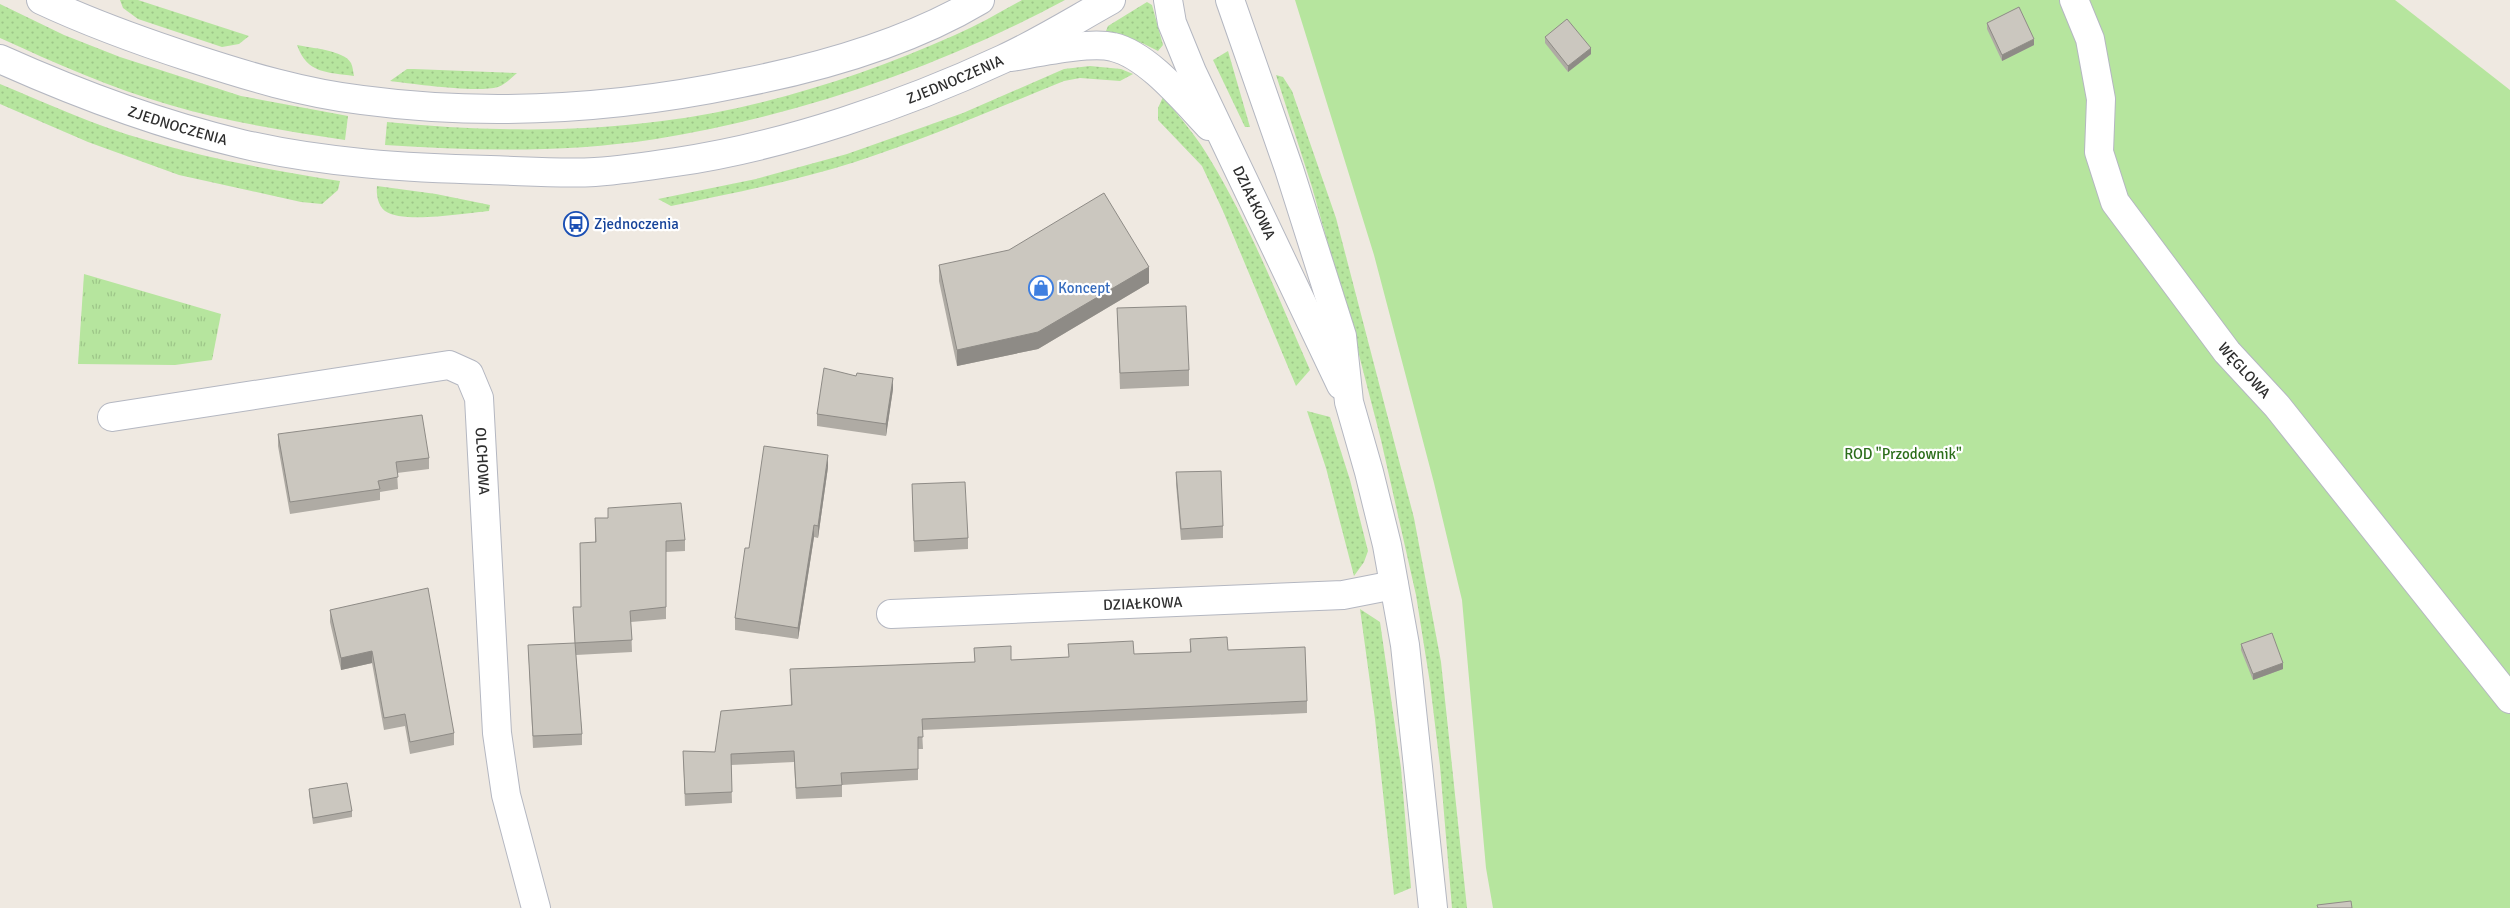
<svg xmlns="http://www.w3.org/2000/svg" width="2510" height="908" viewBox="0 0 2510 908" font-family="Signika,sans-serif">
  <defs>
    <pattern id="grass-dots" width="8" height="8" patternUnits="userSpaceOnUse" patternTransform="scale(1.25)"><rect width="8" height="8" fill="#b6e59e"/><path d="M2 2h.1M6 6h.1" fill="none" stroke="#9dc588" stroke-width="1.8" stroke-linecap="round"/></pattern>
    <pattern id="park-tufts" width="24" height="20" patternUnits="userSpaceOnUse" patternTransform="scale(1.25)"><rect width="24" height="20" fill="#b6e59e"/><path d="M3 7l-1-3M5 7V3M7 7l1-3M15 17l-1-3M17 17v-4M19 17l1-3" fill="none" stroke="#9dc588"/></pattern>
  </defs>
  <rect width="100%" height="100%" fill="#efe9e1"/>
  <g fill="url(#grass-dots)">
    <polygon points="120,0 138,0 249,36 239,44 222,47 138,19 123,8"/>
    <path d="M1022 0H1065C939 68 797 116 656 139 566 153 475 151 385 145L387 122C478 131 571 133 662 121 763 108 863 76 955 35 978 25 1000 12 1022 0Z"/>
    <polygon points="1147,2 1152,5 1163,45 1158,51 1142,43 1108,33 1106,31 1108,26"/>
    <path d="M0 4 64 35 120 57 241 96 348 116 345 140C286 131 227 122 170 105 111 88 55 63 0 38Z"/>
    <path d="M297 45C310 48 344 50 351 63 353 67 353 72 354 76 327 72 307 74 297 45Z"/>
    <polygon points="1228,51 1250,127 1245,127 1213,60"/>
    <path d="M1090 66 1121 69 1133 74 1120 81 1080 78 1064 81C995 109 926 139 855 162 795 181 733 193 671 206L658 199 756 179 847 154 963 113 1064 69Z"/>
    <path d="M407 69H414L517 73C511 78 506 84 498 87 477 93 414 84 390 81Z"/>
    <polygon points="1276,75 1283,77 1292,91 1336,218 1414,518 1441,662 1467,908 1452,908 1440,766 1430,683 1416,595 1381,440 1358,351 1312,187"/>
    <path d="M0 84C48 104 96 126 146 140 210 159 275 171 340 181L338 190 322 204 301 202 179 175 88 142 0 104Z"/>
    <path d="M1163 97C1180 117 1198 138 1211 161 1251 227 1279 300 1310 370L1296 386 1223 211 1202 166 1158 120V108Z"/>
    <path d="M377 186 436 194 490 205 489 211C466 213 403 224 385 211 378 206 376 194 377 186Z"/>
    <polygon points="1307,411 1330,417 1350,480 1368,551 1364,562 1354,576 1326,468"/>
    <polygon points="1360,609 1380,622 1401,768 1411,888 1394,895 1375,719"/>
  </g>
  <polygon fill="url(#park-tufts)" points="84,274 221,314 212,360 175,365 78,364"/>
  <polygon fill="#b6e59e" points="1295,0 2395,0 2510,90 2510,908 1493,908 1486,868 1462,600 1434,483 1374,255"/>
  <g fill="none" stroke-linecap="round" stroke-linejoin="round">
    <defs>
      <g id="minor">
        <path id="s1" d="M2074 0 2090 39 2101 99 2099 152 2115 202 2227 352 2277 406 2510 699"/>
        <path id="s2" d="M112 417 449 365 469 374 479 398 497 733 506 795 536 908"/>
        <path id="s3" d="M891 614 1343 595 1394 585"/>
      </g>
      <g id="tertiary">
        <path id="s4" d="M1168 0 1172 23 1192 72 1341 385"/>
        <polyline points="1230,0 1289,169 1342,336 1349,402 1369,472 1387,545 1405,645 1433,908"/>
        <path d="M1011 57C1036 53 1090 41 1113 47 1148 55 1185 101 1209 126"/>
      </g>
      <g id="secondary">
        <path d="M41 0C90 23 140 41 192 58 247 76 303 93 362 100 489 117 616 109 741 83 823 67 908 43 980 0"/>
        <path id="s5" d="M0 59C78 94 158 124 242 144 323 163 408 168 490 170 525 171 561 174 595 172 622 170 650 166 676 162 785 146 904 105 1003 59 1040 42 1075 20 1111 0"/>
      </g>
    </defs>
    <use href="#minor" stroke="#b4b7c1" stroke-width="30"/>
    <use href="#tertiary" stroke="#b4b7c1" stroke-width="30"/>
    <use href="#secondary" stroke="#b4b7c1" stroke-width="30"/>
    <use href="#minor" stroke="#fff" stroke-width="28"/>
    <use href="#tertiary" stroke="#fff" stroke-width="28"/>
    <use href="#secondary" stroke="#fff" stroke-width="28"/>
  </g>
  <g fill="#afaba4">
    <polygon points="1987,23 2034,45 2002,61 1987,29"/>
    <polygon points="1545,37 1591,54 1568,72 1545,43"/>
    <polygon points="939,265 1149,283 1038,349 957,366 939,281"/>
    <polygon points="1117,308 1189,370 1189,386 1120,389"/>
    <polygon points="856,376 893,389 886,436 817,426 817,414"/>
    <polygon points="278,434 429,458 429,469 397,473 398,489 380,492 380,500 290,514 278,446"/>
    <polygon points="828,467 818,538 814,537 798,639 735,630 735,618 749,548"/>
    <polygon points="1176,472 1223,526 1223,538 1181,540 1176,484"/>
    <polygon points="912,484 968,538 968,549 914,552"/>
    <polygon points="595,518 685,540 685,551 666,552 666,619 631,622 632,652 576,655 582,734 582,745 533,748 528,645 575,644 573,607 581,607 595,542"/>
    <polygon points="330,610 454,733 454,745 410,754 405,726 384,730 372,663 341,670 330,622"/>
    <polygon points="1190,639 1228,650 1307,701 1307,713 922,730 923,749 918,749 918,780 842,785 842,797 796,799 794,762 731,765 732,803 685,806 683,751 715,752 791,705 790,669 975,662 974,648 1011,660 1069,657 1068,644 1134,654 1190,652"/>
    <polygon points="2241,644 2283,669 2253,680 2241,650"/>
    <polygon points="309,789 352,811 352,817 313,824 309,794"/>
  </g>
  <g fill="#8e8b86">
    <polygon points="2034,39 2034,45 2002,61 2002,55"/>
    <polygon points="1591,48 1591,54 1568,72 1568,66"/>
    <polygon points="1149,267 1149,283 1038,349 957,366 957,350"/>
    <polygon points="893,378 893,389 886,436 886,424"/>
    <polygon points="828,455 828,467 818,538 818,526"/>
    <polygon points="814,525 814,537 798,639 798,628"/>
    <polygon points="372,651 372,663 341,670 341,658"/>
    <polygon points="2283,663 2283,669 2253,680 2253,674"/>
  </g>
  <g fill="#cbc7bf" stroke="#8e8b86">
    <polygon points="2019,7 2034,39 2002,55 1987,23"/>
    <polygon points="1567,19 1591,48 1568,66 1545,37"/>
    <polygon points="1104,193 1149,267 1038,332 957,350 939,265 1009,250"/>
    <polygon points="1186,306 1189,370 1120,373 1117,308"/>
    <polygon points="824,368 856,376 857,373 893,378 886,424 817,414"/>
    <polygon points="422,415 429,458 396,462 398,477 378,481 380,489 290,502 278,434"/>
    <polygon points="764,446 828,455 818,526 814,525 798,628 735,618 745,548 749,548"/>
    <polygon points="1221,471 1223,526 1181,529 1176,472"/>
    <polygon points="965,482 968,538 914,541 912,484"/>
    <polygon points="681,503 685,540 666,541 666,607 630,611 632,640 575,643 573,607 581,607 580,543 596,542 595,518 608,518 608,508"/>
    <polygon points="428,588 454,733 410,742 405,714 384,718 372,651 341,658 330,610"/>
    <polygon points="2272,633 2283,663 2253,674 2241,644"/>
    <polygon points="1227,637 1228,650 1305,647 1307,701 922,719 923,737 918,737 918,769 841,773 842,785 796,788 794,751 731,754 732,792 685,794 683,751 715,752 721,711 792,705 790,669 975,662 974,648 1011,646 1011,660 1069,657 1068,644 1093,643 1133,641 1134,654 1191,652 1190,639"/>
    <polygon points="575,643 582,734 533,736 528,645"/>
    <polygon points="347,783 352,811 313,818 309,789"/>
    <polygon points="2351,901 2352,908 2318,908 2317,905"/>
  </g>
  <defs>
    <symbol id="bus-ring" viewBox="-11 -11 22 22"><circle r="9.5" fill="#fff" stroke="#1a4fb4" stroke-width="1.5"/><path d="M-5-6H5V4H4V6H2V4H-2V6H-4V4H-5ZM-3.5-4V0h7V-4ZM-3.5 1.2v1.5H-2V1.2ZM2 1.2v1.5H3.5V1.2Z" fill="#1a4fb4"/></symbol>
    <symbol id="shop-ring" viewBox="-11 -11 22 22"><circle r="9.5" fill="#fff" stroke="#3f7fe0" stroke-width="1.5"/><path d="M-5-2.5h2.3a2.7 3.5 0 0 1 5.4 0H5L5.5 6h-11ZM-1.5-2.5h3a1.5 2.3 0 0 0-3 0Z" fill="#3f7fe0"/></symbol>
  </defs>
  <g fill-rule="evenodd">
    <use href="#bus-ring" x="562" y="210" width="28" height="28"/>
    <use href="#shop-ring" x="1027" y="274" width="28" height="28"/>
  </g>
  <g text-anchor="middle" stroke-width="4.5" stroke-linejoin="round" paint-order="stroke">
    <g font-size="15" fill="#2e2e2e" stroke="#fff">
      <text dy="5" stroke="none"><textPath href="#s5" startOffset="985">ZJEDNOCZENIA</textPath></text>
      <text dy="5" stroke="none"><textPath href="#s5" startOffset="190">ZJEDNOCZENIA</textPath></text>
      <text dy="5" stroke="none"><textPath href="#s4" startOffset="221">DZIAŁKOWA</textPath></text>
      <text dy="5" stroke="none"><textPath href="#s1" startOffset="421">WĘGLOWA</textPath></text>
      <text dy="5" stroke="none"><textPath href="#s2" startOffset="452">OLCHOWA</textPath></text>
      <text dy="5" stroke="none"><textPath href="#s3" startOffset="252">DZIAŁKOWA</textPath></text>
    </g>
    <g font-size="15" fill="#164399" stroke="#fff" text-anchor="start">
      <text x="594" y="229">Zjednoczenia</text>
    </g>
    <g font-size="15" fill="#366cbe" stroke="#fff" text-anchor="start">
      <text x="1058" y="293">Koncept</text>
    </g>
    <g font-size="15" fill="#2c6e1b" stroke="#fff">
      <text x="1903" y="459">ROD "Przodownik"</text>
    </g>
  </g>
</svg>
